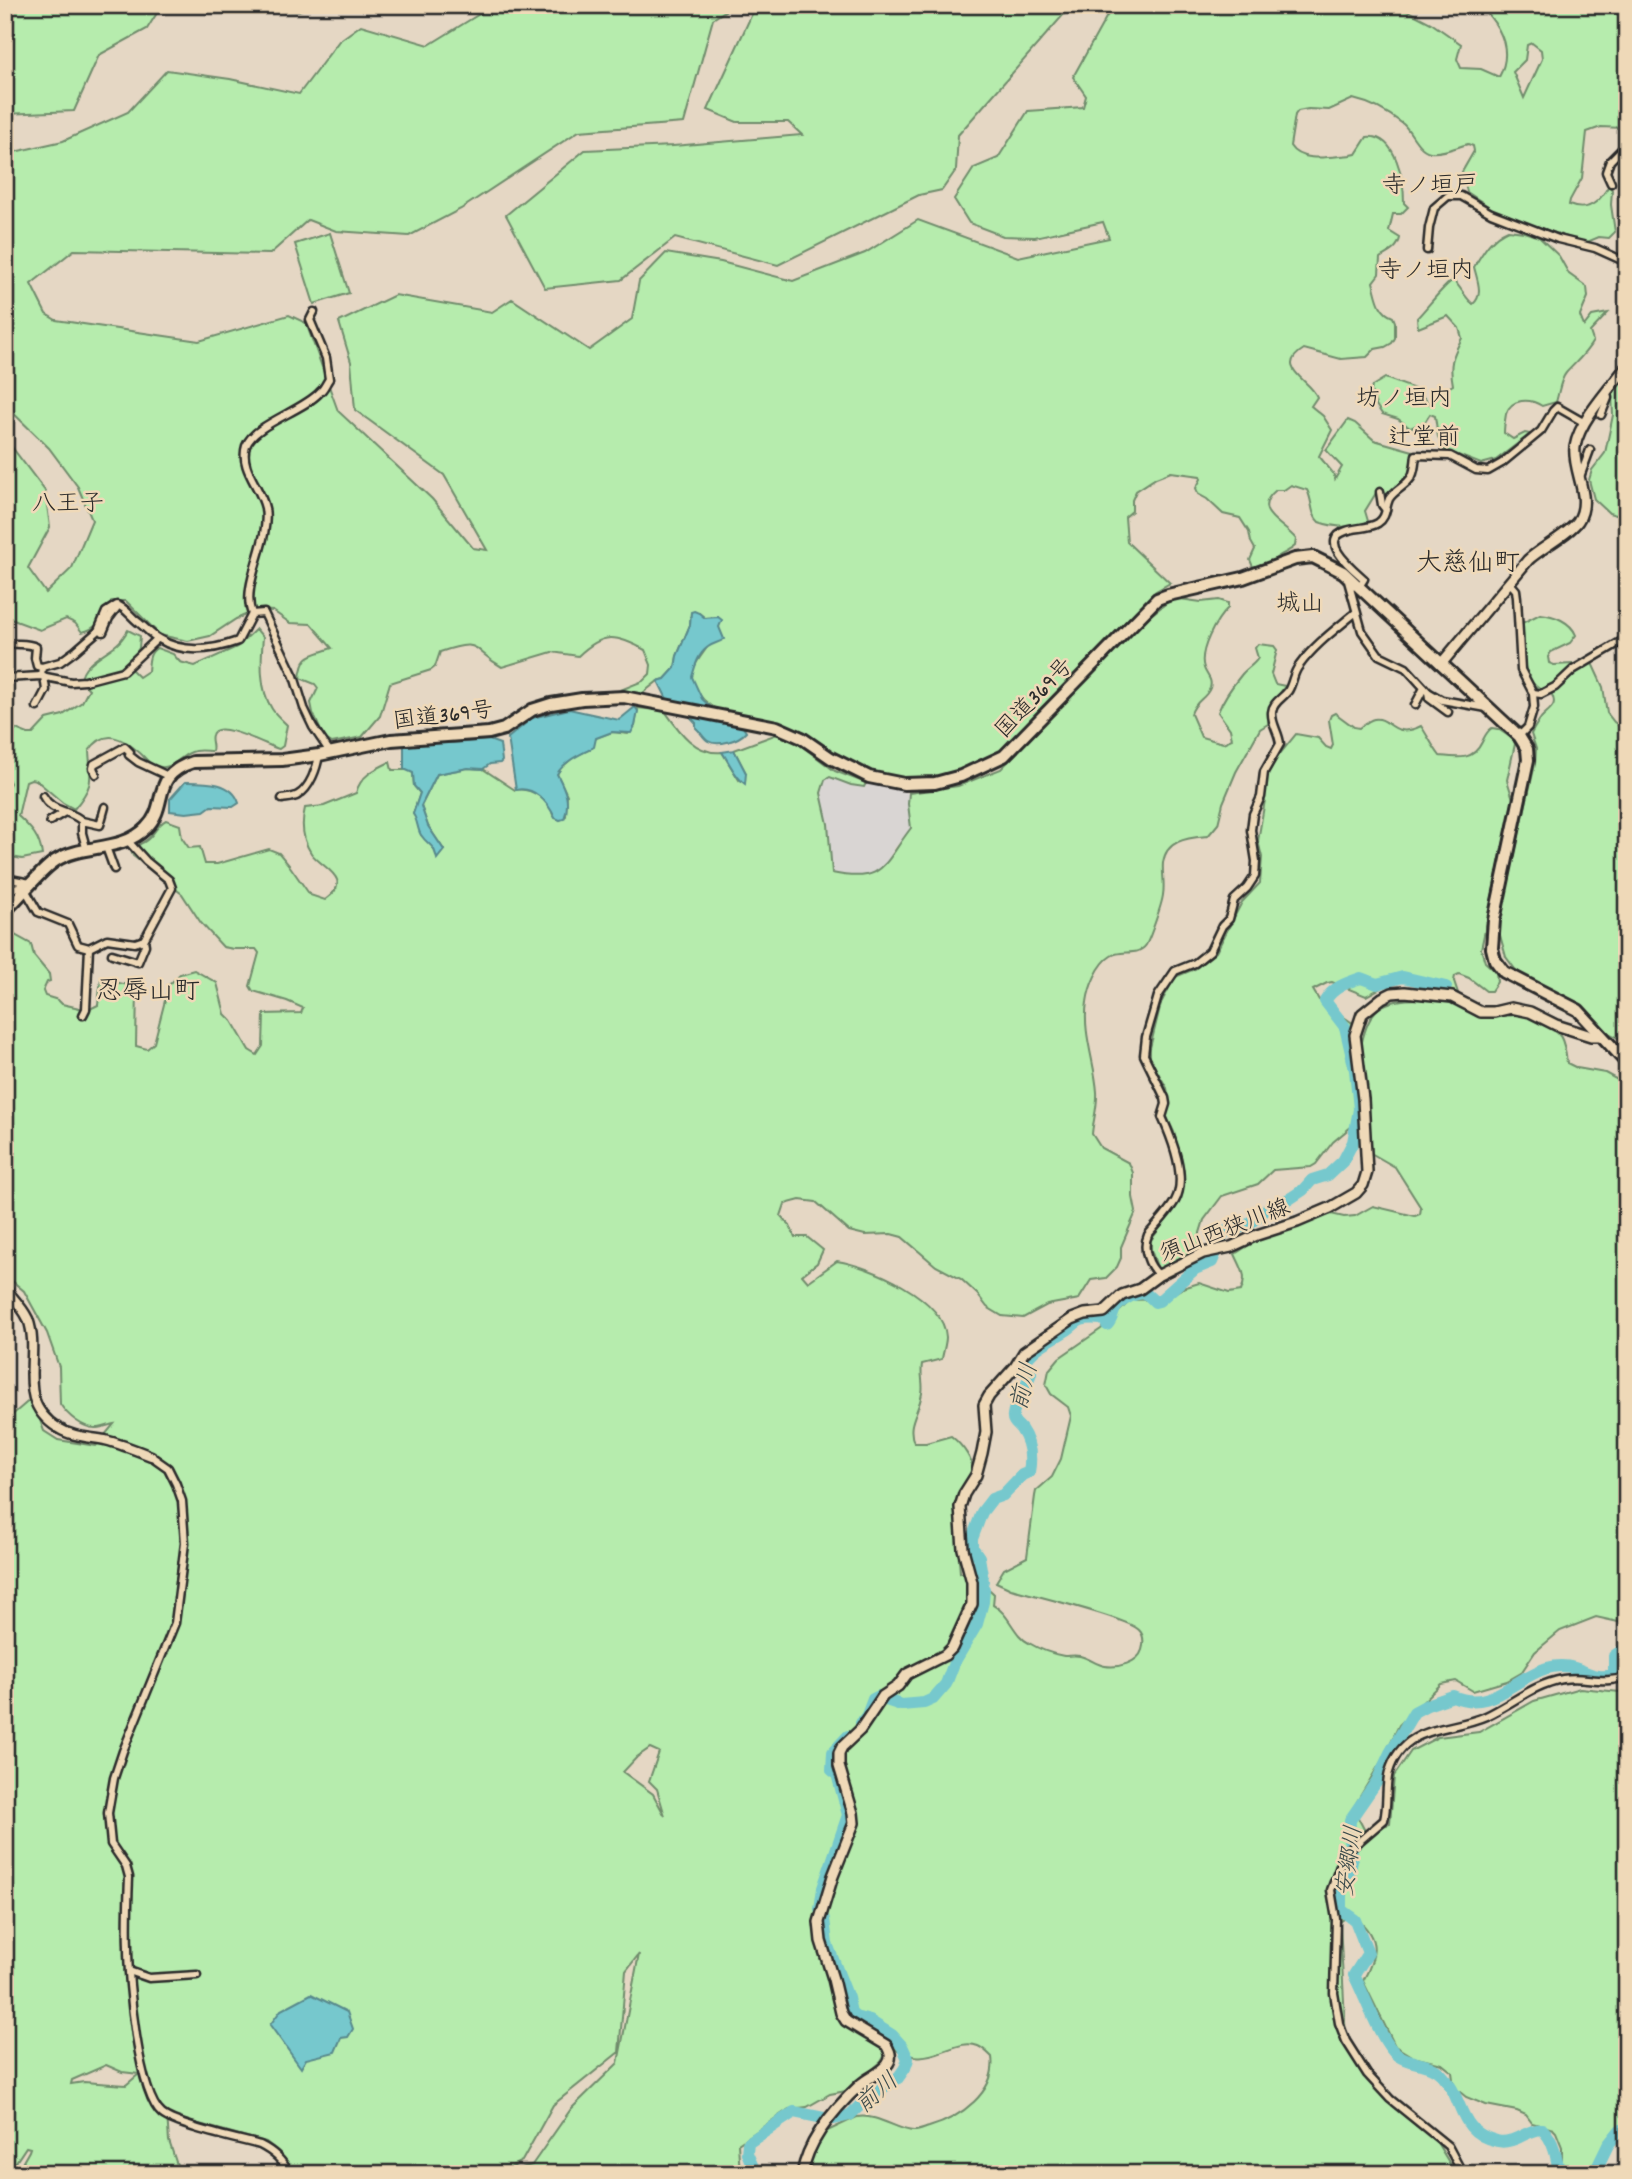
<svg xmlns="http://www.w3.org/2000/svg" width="1632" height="2179" viewBox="0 0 1632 2179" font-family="Dekko,'Klee One',sans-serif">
  <rect width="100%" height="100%" fill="#e5d7c4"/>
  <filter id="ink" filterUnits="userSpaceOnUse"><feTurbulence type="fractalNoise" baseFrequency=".0143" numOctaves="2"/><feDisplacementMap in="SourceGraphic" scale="14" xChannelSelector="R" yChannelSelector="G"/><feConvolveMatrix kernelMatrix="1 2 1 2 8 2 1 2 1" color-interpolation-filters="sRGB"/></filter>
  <g filter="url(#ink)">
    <polygon fill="#d9d5d3" points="830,777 851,785 864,787 866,783 909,793 908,804 911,828 894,849 884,867 869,877 852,878 832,874 828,824 821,793 825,779"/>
    <g fill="#b6ecad" stroke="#708c6c" stroke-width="2" fill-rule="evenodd">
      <polygon points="5,5 162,5 147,29 99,55 74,111 5,114"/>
      <polygon points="237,5 312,5 298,11 237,9"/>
      <path d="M494 5H734L713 19 684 123 579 131 461 209 409 236 336 231 308 220 270 254 74 250 31 284 46 314 56 320 199 341 289 315 306 323 338 411 432 499 473 548 487 550 444 475 355 410 351 362 339 322 395 295 492 312 512 299 589 350 632 319 639 281 666 253 721 262 793 281 865 253 918 220 1018 257 1109 238 1103 222 1035 237 1003 236 969 223 954 199 974 168 998 158 1028 111 1083 107 1086 96 1073 77 1113 5H1396L1431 23 1461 44 1457 59 1461 68 1481 69 1499 77C1514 49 1500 25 1479 5H1609L1618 10H1627V120L1622 128 1601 127 1587 132 1582 178 1570 200 1569 205C1588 213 1600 202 1609 185L1612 190 1611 205 1615 232 1609 238 1599 237 1585 243 1500 214 1467 192 1462 172 1474 151 1473 146 1468 144C1457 147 1442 154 1430 152 1417 149 1412 132 1403 124 1388 112 1371 103 1353 99L1329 110 1308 109 1298 111 1295 115 1290 146C1301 164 1333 156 1351 155L1356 154 1367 137C1397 134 1404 182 1404 203L1408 207 1401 214H1393L1389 231 1400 238C1398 249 1388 253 1380 258L1379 274 1373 282C1377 296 1378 312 1393 317L1395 322V338L1392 343 1385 347 1375 349 1367 357 1341 359 1304 349C1273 368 1311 380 1317 397L1311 406 1323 416 1332 430 1319 456 1333 473 1335 479 1342 467 1326 450 1348 420 1355 423 1374 440 1413 451 1409 473 1390 494 1376 493 1365 511 1368 521C1356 530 1333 527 1319 522 1310 514 1313 501 1307 490L1291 485 1284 490H1276C1250 512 1282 522 1296 539L1295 546C1290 551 1285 552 1279 556 1269 563 1267 568 1253 567L1250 560 1255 549 1251 542 1249 532 1240 518 1223 514 1207 499 1198 494 1196 488 1201 479 1200 476 1171 472 1156 478 1136 491 1132 500V511L1125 517 1127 542 1170 583 1156 591C1117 630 1079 670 1040 709 1027 723 1010 745 995 754 962 774 927 785 888 779 851 772 822 744 790 726 784 723 776 722 770 721 737 715 709 718 693 684 684 663 721 644 718 617L705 618 699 613H691L690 625 677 656 675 668 665 679 658 681 639 696 617 693 618 691 643 681 650 674 651 665 645 650C616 634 603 632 578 656L552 652 502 667C471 650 482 637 440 652L435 667 431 670 390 683 380 716 362 737 332 743 324 738 313 713 311 703 318 688 315 684 300 678C303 653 310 656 332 648L311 624 290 623 273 611 257 610 236 619 210 636 188 641 160 635 126 601H112C104 615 99 629 82 632L75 623 66 619 40 630 5 617V438L45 491 50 527 28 568 46 593 72 568 92 520 78 487 49 448 5 405V154L63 141 128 112 167 70 230 79 299 94 339 41 361 25 429 45ZM1532 43 1541 50 1542 59 1524 98 1513 72 1525 60 1527 45Z"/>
      <polygon points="756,5 1072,5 958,135 956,170 942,190 919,195 778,265 675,238 621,280 545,288 506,215 585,150 673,146 802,135 788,122 737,122 708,110"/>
      <path d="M1508 230 1524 232 1539 237 1559 256 1569 274 1587 287 1588 297 1580 316 1584 326 1592 316 1608 313 1590 332 1593 341C1586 354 1575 363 1566 373 1560 380 1559 393 1556 402L1542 406C1530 398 1511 398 1506 414 1505 420 1504 427 1504 433L1513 439 1525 433 1530 434 1496 460 1481 464 1445 450 1438 437 1435 416 1430 414 1425 422 1410 428 1398 419 1382 414 1376 405 1371 391 1372 386 1385 378 1415 389 1430 404 1432 397 1453 385C1449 364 1452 357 1462 338L1459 328 1448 316 1418 328 1417 318C1426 309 1445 284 1453 280 1461 287 1465 298 1473 304 1484 295 1477 279 1474 267 1483 252 1491 237 1508 230Z"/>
      <polygon points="330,233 349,293 314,304 295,244"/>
      <polygon points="1627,374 1627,518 1609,513 1594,499 1589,480 1592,470 1605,453 1613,415 1612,395"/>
      <path d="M1173 598 1201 602 1219 600 1228 603V608C1216 619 1198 652 1204 668 1206 675 1213 679 1210 688 1206 699 1195 700 1191 714L1201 737 1223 743 1232 739 1230 729 1218 712C1223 699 1233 685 1242 674 1247 668 1254 665 1258 658L1255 648 1258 644 1274 646 1277 650 1271 674 1275 684 1285 686 1272 704 1268 724 1260 729 1236 772 1223 803 1218 824 1208 836C1189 838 1166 839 1163 863 1162 873 1165 884 1163 895 1162 904 1150 938 1146 945 1138 957 1121 949 1111 956 1098 964 1089 987 1087 1002 1082 1033 1095 1062 1097 1092 1098 1105 1093 1121 1092 1134L1101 1148 1129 1163 1133 1173V1197L1136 1212 1121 1247V1258L1117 1267 1106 1278 1091 1280 1079 1299 1047 1305 1023 1318 1002 1316 987 1307 977 1294 961 1279 936 1266 902 1237 891 1234 865 1235 849 1231 816 1202 800 1200 785 1204 781 1216 790 1226 795 1237H807L823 1250 817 1263 802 1275 808 1282 837 1261C870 1266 944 1298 946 1337 946 1344 943 1352 942 1359L922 1364C920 1376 924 1384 922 1393 919 1413 906 1423 914 1443H926L951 1436C961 1444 978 1463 971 1478 966 1489 958 1493 957 1507 954 1527 959 1553 960 1573L976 1571 981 1574 980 1585 990 1590 994 1594 993 1605C1010 1614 1013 1635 1029 1643 1039 1649 1053 1654 1064 1656 1070 1656 1075 1655 1080 1656 1089 1658 1097 1665 1105 1666 1118 1668 1138 1663 1142 1650 1144 1643 1144 1635 1139 1630 1128 1618 1032 1595 1011 1589L996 1582 1004 1569 1027 1557 1035 1496 1036 1491 1052 1477 1061 1459 1071 1416 1068 1407 1051 1394 1046 1385 1049 1370 1059 1358 1101 1329 1131 1300 1164 1299 1183 1288 1199 1283 1229 1293 1241 1291C1248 1275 1241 1268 1235 1254L1263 1236 1331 1214 1344 1217 1355 1216 1373 1206 1415 1216 1420 1214 1421 1208 1395 1167 1369 1152 1361 1046C1369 1007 1382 999 1420 999 1432 999 1446 1000 1457 1005 1466 1008 1473 1014 1482 1016 1495 1018 1507 1015 1519 1015 1527 1015 1533 1019 1540 1022 1562 1032 1564 1038 1567 1063L1577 1068 1605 1073 1627 1085V1624L1596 1617 1560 1631 1535 1652 1521 1673 1507 1681 1473 1691 1456 1681 1441 1684 1399 1725 1382 1760 1353 1808 1365 1831 1390 1824 1394 1776 1411 1751 1438 1737 1479 1732 1534 1701 1580 1688 1620 1692 1627 1688V2135H1616L1612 2138 1590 2174H1562V2147L1556 2132 1553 2129 1532 2123 1526 2115 1517 2111 1486 2105 1466 2097 1454 2087 1452 2072 1442 2064 1413 2057 1395 2046 1363 1981C1379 1952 1379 1935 1351 1914L1340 1922 1346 2041 1373 2084 1433 2136 1456 2174H808L815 2143 821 2134 857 2117C877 2113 900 2132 914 2131 919 2131 925 2128 929 2127 960 2118 997 2092 992 2057 988 2053 983 2048 978 2046 953 2036 927 2074 890 2046L881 2062 846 2091 830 2094 807 2107 789 2109 738 2144 740 2174H284L292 2170 279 2152 266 2142 177 2118 167 2114 169 2141 180 2174H16L29 2151 30 2148 26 2147 8 2174H5V1430L11 1416 32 1398 44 1431 58 1440 96 1446 114 1424C109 1425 102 1428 97 1428 83 1429 67 1415 60 1404L59 1367 47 1333 24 1291 5 1275V920L9 918 15 935 31 944 34 956 49 974 50 981 47 982 43 991 45 996 58 1000 62 1004 88 1010 98 1005 101 979 137 987 136 1046 147 1049 154 1043 169 985 180 974 194 970 217 983 225 1014 232 1021 249 1050 257 1055 263 1046 264 1014 301 1013 303 1008 287 1001 253 991 250 986 259 953 256 949H234L223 947 201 923 182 894 133 856 131 851C137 844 145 843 150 837 156 831 158 824 166 820L180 825 182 838 189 848 200 847 205 864H217L269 849 279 853 289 865 310 895 325 900C356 878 321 868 311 853 302 839 301 824 305 808L324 806 356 793C360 776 375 769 390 762L392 770H409L413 773 414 786 420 793 413 814 419 822 421 835 434 847 437 858 444 850 428 826 421 806 437 774 468 768 483 769 515 790C531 787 550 800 553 815L560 820 566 816 567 795 557 774 561 768 575 756 589 750 596 738 612 732 628 734 635 726 638 708 665 711C679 731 695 755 722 752L739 780 746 773 734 750 777 734 795 741 835 771 866 783 864 787 851 785 830 777 825 780 821 793 828 824 832 873C885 884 883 864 911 828L908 804 909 793 958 786 1001 769 1142 622ZM650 1748 659 1752 649 1781 657 1789 665 1816 653 1794 623 1772 637 1757ZM639 1954 618 2063 571 2109 532 2165 518 2169 512 2166 522 2161 553 2105 619 2052 626 1971ZM106 2065 122 2072 139 2074 126 2085 84 2082 71 2084 72 2080Z"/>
      <path d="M1540 614C1554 615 1571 622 1576 635L1570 643 1551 652 1548 657 1549 663 1554 665 1592 663 1603 687 1607 713 1614 722 1627 732V1042L1608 1033 1580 1005 1527 978 1515 969 1506 957 1498 928 1535 764 1536 749 1531 734C1534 729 1537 723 1541 718 1549 709 1559 706 1551 693 1519 688 1523 649 1522 623Z"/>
      <path d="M256 629 263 637C261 660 259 689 272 709 276 715 282 720 287 725L283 746 279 749C268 746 216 718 212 735 210 740 214 745 212 751 207 751 200 750 195 751 179 754 174 772 156 766 148 764 146 758 140 753 122 737 105 728 89 751 91 781 94 785 74 809L63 803 36 780 31 779 26 781 18 816C31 828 40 837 42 855L22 859 12 857 5 848V792L10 783 5 772V720L13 728 28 734H33L47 719 63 715 82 702 89 689 81 681C81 664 105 654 117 644 122 640 125 635 128 630L140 636 139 648 128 666 139 677 148 671C149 662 148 653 157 648L173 654 180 662 195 666 237 647Z"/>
      <path d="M1335 713 1354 727 1359 728C1363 725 1369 720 1374 719 1390 716 1392 740 1421 726 1428 736 1432 746 1440 756 1458 758 1473 761 1482 742 1485 736 1486 732 1492 728L1498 729 1513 739 1515 744 1507 780 1513 799 1481 949 1485 962 1496 972 1497 982 1491 991H1486L1469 978 1459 974 1455 976 1454 981 1459 996 1427 990 1422 981C1404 973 1383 987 1366 996L1332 982 1327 983 1313 990 1319 1000 1354 1024 1353 1067 1357 1082 1358 1116 1352 1126 1333 1142 1316 1164 1311 1167 1273 1170 1258 1184 1222 1196 1204 1220 1200 1233 1199 1251 1159 1272 1151 1250V1240L1179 1203 1182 1194 1184 1173 1174 1132 1166 1115 1169 1100 1167 1088 1150 1059V1048L1161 1003 1175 977 1195 969 1216 952 1242 902 1260 883 1262 857 1258 841 1265 800 1264 786 1270 766 1296 734 1318 738 1326 747 1331 749 1333 745 1329 720 1331 715Z"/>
    </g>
    <g fill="#76c8cd" stroke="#58898c" stroke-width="2">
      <path d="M694 611 699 613 705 618 718 617 722 620 719 627 724 639C719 643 713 643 708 647 698 654 695 666 692 677L702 699 715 711 668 701 658 681 665 679 675 668 677 656 690 625 691 612Z"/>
      <path d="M635 707 638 711 635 726 631 733 612 732 596 738 594 747C580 755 565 760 557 774 565 789 571 802 564 819L560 820 555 818C548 802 534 786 516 790L508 738 532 718 569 709 619 720Z"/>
      <path d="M687 713 736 723 743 727 746 732C739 740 718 747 708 741 703 738 701 732 696 728V723Z"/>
      <path d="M489 740 500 744 502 761 500 763 490 764 483 769 468 768 437 774 421 806 428 826 444 850 437 859C433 842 429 847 421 835 417 829 418 821 413 814L420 793 414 786 413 773 404 769V743H453Z"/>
      <path d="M734 750 746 773 745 784C734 776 730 763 722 752Z"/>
      <path d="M185 782C204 782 232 781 239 803L233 807 211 806 204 811 186 813 170 811V799Z"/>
      <polygon points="311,1994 347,2012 353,2029 348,2037 341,2038 335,2052 306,2059 301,2068 270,2025 281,2010"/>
    </g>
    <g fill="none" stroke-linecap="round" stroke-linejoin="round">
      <g stroke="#76c8cd" stroke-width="12">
        <path d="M1218 1246 1224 1232 1248 1225 1264 1211 1291 1198 1303 1190 1312 1180 1328 1175 1343 1161 1353 1142 1359 1109 1355 1070 1345 1027 1325 1001C1333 987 1346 983 1361 978L1377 984 1403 977 1446 987"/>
        <path d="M983 1581 979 1557 972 1547V1539L982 1512 992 1499 1003 1495 1022 1475 1029 1472C1032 1456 1030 1442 1021 1429 1017 1424 1012 1422 1013 1415 1014 1403 1027 1386 1031 1373L1023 1365C1034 1346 1050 1341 1067 1330 1072 1327 1076 1322 1081 1320 1088 1317 1097 1319 1104 1319L1107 1325C1112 1320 1112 1315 1115 1309 1120 1301 1136 1291 1146 1294 1148 1295 1153 1300 1155 1302L1159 1301 1195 1269 1212 1262 1215 1255"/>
        <polyline points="886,1700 901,1705 924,1703 933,1699 946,1684 954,1663 977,1624 983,1602 984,1589"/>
        <polyline points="861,1723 867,1715 873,1699 879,1696"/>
        <polyline points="820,1909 823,1888 848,1815 837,1774 832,1770 833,1752 848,1736"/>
        <polyline points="824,1919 827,1944 848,1998 851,2013 855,2017 870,2021 892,2035 902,2046 908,2059 905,2068 898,2078 870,2096 850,2115 834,2119"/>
        <polyline points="756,2174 747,2153 748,2143 794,2112 824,2118"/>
        <path d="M1559 2174C1557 2158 1554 2140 1542 2129 1525 2130 1514 2145 1497 2141 1456 2132 1465 2098 1441 2074 1429 2062 1411 2065 1397 2055 1382 2044 1364 1994 1354 1975L1368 1953 1355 1920 1341 1910V1890L1349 1875 1352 1860V1852L1349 1840 1350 1820 1377 1781 1390 1753 1414 1712 1427 1705 1453 1696C1491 1713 1513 1678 1547 1668 1579 1659 1586 1682 1614 1675V1656L1627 1647"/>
        <polyline points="1594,2174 1608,2145 1620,2130 1627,2130"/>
      </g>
      <defs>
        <g id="minor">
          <polyline points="1611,183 1606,172 1610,161 1627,144"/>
          <polyline points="1427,250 1429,228 1434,208 1448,196 1461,196 1491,213 1558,239 1595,248 1626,262"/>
          <polyline points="1601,415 1608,398 1607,393"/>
          <polyline points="1580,477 1590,450"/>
          <polyline points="1380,492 1382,505 1386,510"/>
          <polyline points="1348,581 1362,631 1379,655 1406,668 1428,692 1442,700 1487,708"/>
          <polyline points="1510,583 1516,590 1517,598 1521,670 1533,693 1534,707 1528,727 1519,736"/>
          <path d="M1359 587 1364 579C1353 569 1317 541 1346 531 1357 527 1368 529 1378 523 1387 517 1385 508 1389 499 1394 490 1407 486 1412 476 1415 470 1415 462 1416 455L1450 456 1476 470 1488 471 1502 463 1541 431 1553 411 1557 407 1585 423"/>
          <path d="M252 614C240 585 271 542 265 508 261 488 239 468 246 446 254 424 303 411 320 392 324 389 326 383 329 379L326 358 310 320 314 312"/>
          <polyline points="103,632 109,618 116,609"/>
          <path d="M5 642C15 646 25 642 36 647L35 658 37 666 42 667"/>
          <path d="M41 676 42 667 60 662 75 651 98 631 106 612 117 605C126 608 130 616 138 622 145 627 151 635 159 639 183 654 213 650 238 641L252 614 264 613 294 676 304 708 313 727 330 752"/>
          <polyline points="5,678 41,676 71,682 85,681 123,671 157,639"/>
          <polyline points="1428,692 1429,698 1448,712"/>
          <polyline points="1533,693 1541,694 1555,687 1573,670 1627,638"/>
          <polyline points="1415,705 1424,688"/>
          <polyline points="37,707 46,690 44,676"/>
          <polyline points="96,774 93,768 94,764 125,747 130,752 129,755 138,762 168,776"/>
          <path d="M43 796C52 813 69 809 82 821V833L87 851"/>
          <path d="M282 799C287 798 294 798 298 795 310 788 317 768 319 755"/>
          <polyline points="50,821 65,812"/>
          <polyline points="82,821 100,825 105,807"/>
          <polyline points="106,847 114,869"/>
          <polyline points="5,878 30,883"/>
          <polyline points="26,891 38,912 68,924 78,945 89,948 107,939 135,943 144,940 172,888 169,880 146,861 128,841"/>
          <polyline points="5,893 10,889 27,885"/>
          <polyline points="112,954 138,962 145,945 144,940"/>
          <polyline points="83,1015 86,1009 89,948"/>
          <path d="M1159 1275C1148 1266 1142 1248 1148 1235 1157 1224 1168 1213 1175 1201 1188 1178 1172 1139 1162 1117L1166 1104 1165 1098 1144 1055 1146 1037 1158 996 1175 971 1195 963 1210 951 1222 926 1229 919 1234 900 1247 888 1255 876 1256 861 1251 830 1253 814 1261 797 1264 772 1280 744C1279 732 1271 724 1272 712 1273 702 1282 699 1288 691 1293 683 1293 673 1299 666 1314 645 1336 629 1355 613"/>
          <path d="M151 1456 168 1468 176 1484 182 1501 185 1543 175 1623 123 1751 114 1778 108 1813 111 1844 126 1866 129 1877C128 1901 127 1924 128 1947 128 1981 138 2094 162 2114 177 2126 238 2139 260 2145 274 2152 282 2160 290 2174"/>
          <polyline points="129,1971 149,1978 197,1975"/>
          <path d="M1463 2174 1448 2146 1390 2099 1367 2074 1346 2041 1339 2023 1334 1993 1336 1919 1331 1890 1340 1866 1349 1850 1384 1820C1388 1804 1385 1787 1389 1772 1404 1723 1450 1732 1486 1716 1512 1704 1534 1684 1563 1679 1587 1675 1602 1686 1627 1676"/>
        </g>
        <path id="tertiary" d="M5 1288C13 1298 23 1308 28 1319 42 1357 13 1400 58 1428 72 1437 89 1437 105 1440 121 1444 136 1450 151 1456"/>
        <g id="secondary">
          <polyline points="1627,218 1627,274"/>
          <path d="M1441 664 1528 560C1541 548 1569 534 1578 521 1593 498 1572 471 1575 447 1579 421 1611 387 1627 366"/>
          <path d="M802 2174C808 2139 835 2108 861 2084 869 2077 881 2073 887 2065 893 2058 890 2051 886 2045L846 2021 841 2013 833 1979 821 1941 819 1922 833 1876 854 1823 853 1813 839 1766V1753L842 1747 860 1730 883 1696 898 1686 907 1674 945 1655 952 1648 972 1604V1582L963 1549 960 1507 964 1494 976 1475 982 1453 986 1432 984 1405 989 1396 1015 1367 1024 1352 1072 1319 1085 1314 1104 1312 1122 1295 1140 1289 1159 1275 1203 1253 1231 1247 1257 1235 1297 1222 1330 1208 1356 1193 1363 1185 1367 1172 1363 1099 1355 1035 1362 1014 1382 998 1392 993 1405 992 1452 997 1481 1012H1494L1511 1008 1530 1012 1556 1025 1591 1036H1602"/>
        </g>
        <path id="trunk" d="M5 911C19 898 40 871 55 861 82 843 121 853 146 828 170 805 149 776 193 762L282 760 319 755 391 740 489 733 504 729 532 710 551 704 582 699 624 697 777 727 802 738 831 758 869 777 904 784 935 783 961 776 1004 756 1157 599 1168 595 1243 578 1295 559 1313 557 1343 572 1359 587 1519 736 1527 749 1528 760 1494 920 1492 948 1495 960 1504 972 1578 1010 1627 1063"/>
      </defs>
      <use href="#minor" stroke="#2b2b2b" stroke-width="11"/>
      <use href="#tertiary" stroke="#2b2b2b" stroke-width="13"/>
      <use href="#secondary" stroke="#2b2b2b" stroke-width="14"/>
      <use href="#trunk" stroke="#2b2b2b" stroke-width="16"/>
      <use href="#minor" stroke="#efd9b8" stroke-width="6"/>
      <use href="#tertiary" stroke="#efd9b8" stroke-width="8"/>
      <use href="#secondary" stroke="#efd9b8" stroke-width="9"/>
      <use href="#trunk" stroke="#efd9b8" stroke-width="10"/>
    </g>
  </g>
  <g text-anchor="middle" stroke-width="5" stroke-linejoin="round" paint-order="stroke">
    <g font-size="23" fill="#2b2b2b" stroke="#efd9b8">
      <text transform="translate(1033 697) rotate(-46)" y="8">国道369号</text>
      <text transform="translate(443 714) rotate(-7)" y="8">国道369号</text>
      <text transform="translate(1224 1229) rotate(-21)" y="8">須山西狭川線</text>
    </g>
    <g font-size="24" fill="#2b2b2b" stroke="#efd9b8">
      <text x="1430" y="192">寺ノ垣戸</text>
      <text x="1426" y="277">寺ノ垣内</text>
      <text x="1404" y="405">坊ノ垣内</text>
      <text x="1424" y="444">辻堂前</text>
      <text x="68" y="510">八王子</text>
      <text x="1300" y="610">城山</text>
    </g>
    <g font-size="24" font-style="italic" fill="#3a4a4b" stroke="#efd9b8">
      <text transform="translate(1023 1386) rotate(-76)" y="8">前川</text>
      <text transform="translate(1348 1861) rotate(-82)" y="8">安郷川</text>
      <text transform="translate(876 2092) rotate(-41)" y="8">前川</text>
    </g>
    <g font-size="26" fill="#2b2b2b" stroke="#efd9b8">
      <text x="1468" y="570">大慈仙町</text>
      <text x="148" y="998">忍辱山町</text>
    </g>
  </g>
  <rect width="1632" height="2179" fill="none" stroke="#efd9b8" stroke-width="28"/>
  <rect x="14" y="14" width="1604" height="2151" fill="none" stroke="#2b2b2b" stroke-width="2.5" filter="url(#ink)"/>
</svg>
